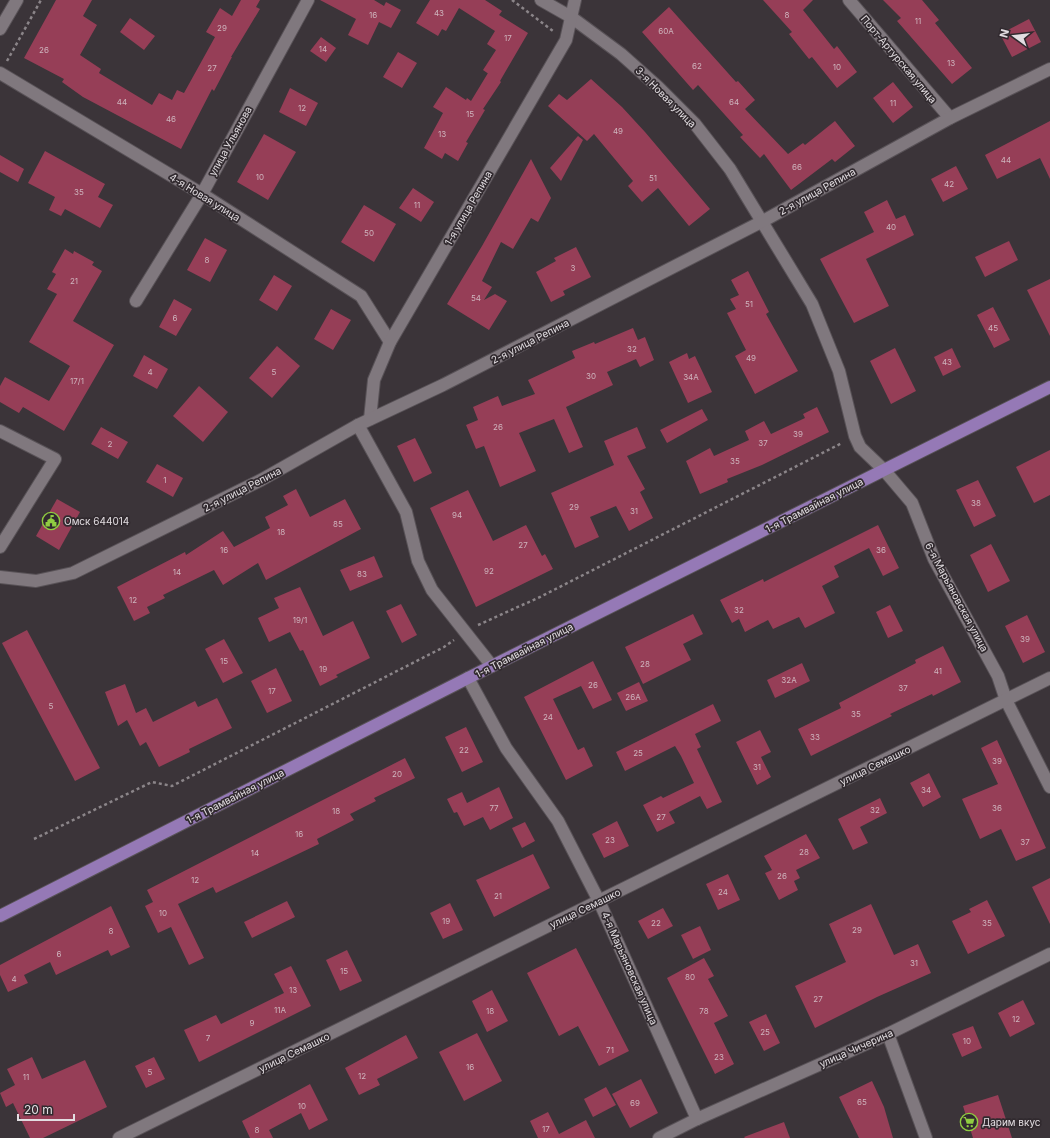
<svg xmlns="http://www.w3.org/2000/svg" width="1050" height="1138" viewBox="0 0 1050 1138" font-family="Inter,sans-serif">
  <rect width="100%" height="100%" fill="#3b3439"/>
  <g fill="#963e57">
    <polygon points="56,0 92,0 83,16 97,25 80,55 101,69 99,73 152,105 159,93 172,100 177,90 184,93 215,37 206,32 220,8 232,16 241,0 260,0 256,7 260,9 231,57 232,57 214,91 212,89 181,149 83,97 62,82 64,79 24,58"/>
    <polygon points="320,0 374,0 384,6 386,2 401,10 391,28 379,22 368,45 348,35 356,19"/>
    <polygon points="430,0 485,0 502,11 499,15 528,33 500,81 501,82 483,109 485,110 466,142 468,143 458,161 445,153 442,159 424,148 443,113 433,107 446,87 466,100 467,98 471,101 488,73 493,77 483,70 496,50 487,44 495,31 459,8 446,31 442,29 438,36 416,23"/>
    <polygon points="763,0 813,0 803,10 834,49 837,46 857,72 837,88 812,57 809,59 789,34 792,32"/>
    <polygon points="883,0 922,0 939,20 935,23 972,68 952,84 897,21 901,18"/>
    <polygon points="669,7 736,82 738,81 755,100 745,109 788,154 803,143 805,145 835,121 855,146 835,162 832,159 791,190 764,154 760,158 740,137 743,135 698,85 693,90 642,32"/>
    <polygon points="130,18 155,36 144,50 120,32"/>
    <polygon points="1029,19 1041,42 1012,57 1000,34"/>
    <polygon points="321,37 336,48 326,62 310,51"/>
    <polygon points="398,52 417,63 402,88 383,77"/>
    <polygon points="591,79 622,107 645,132 710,209 689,226 658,188 642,202 628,186 633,181 594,134 587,141 548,106 559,94 567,100"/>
    <polygon points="893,82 913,107 893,123 873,98"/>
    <polygon points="290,88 318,103 306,126 279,112"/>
    <polygon points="1050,121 1050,179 1040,158 997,179 985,155"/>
    <polygon points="264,134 296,152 268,200 237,182"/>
    <polygon points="578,136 583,140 561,181 550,168"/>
    <polygon points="45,151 105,184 98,197 113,205 100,228 65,209 61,216 49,210 55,197 28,183"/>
    <polygon points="0,155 24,169 18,182 0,172"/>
    <polygon points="531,159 551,198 538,222 531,218 513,249 501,242 482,281 492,287 484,300 495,294 507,301 489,330 447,304 482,246"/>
    <polygon points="956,166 968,189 943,202 931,179"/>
    <polygon points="413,188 434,202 421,222 399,208"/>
    <polygon points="887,200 896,219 905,215 914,235 866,259 889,306 854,323 820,259 874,232 864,212"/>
    <polygon points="364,205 396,224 374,262 341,242"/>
    <polygon points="205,238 227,250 210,282 187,270"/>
    <polygon points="1009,241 1018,260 985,277 975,257"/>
    <polygon points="576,247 591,277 563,291 565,295 551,302 536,272 556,261 554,258"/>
    <polygon points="65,249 73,254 74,251 94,262 92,265 102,271 73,321 114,345 64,431 23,407 19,413 0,402 0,386 5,377 49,401 70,366 29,342 57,294 47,289 56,274 52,272"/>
    <polygon points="748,271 769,312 766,314 798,371 755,394 735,356 746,350 727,313 736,309 730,299 739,295 731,280"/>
    <polygon points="274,275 292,286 277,311 259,300"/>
    <polygon points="1050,279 1050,336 1027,290"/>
    <polygon points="174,299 192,309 176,336 159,327"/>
    <polygon points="993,307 1010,340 994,348 977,315"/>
    <polygon points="331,309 351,320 333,350 314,339"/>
    <polygon points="633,328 638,340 645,337 654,360 640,367 636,359 607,372 613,385 566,407 583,447 569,453 554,419 519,433 536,471 500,487 484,446 476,449 466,425 478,420 473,407 498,396 502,406 535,394 528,380 575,358 572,351 594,342 595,344"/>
    <polygon points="277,346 300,366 272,398 249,378"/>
    <polygon points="895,348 916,391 891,404 870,361"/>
    <polygon points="952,348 961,367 943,376 934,357"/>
    <polygon points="687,353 689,359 695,356 712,392 688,403 669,362"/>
    <polygon points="144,355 168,369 157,389 133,376"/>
    <polygon points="199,386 228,412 203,442 173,416"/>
    <polygon points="817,407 829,432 762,465 727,479 728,482 700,494 686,461 710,448 714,456 749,440 745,431 764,421 771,434 805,418 803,414"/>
    <polygon points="702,409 708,420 667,443 660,430"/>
    <polygon points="101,427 128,442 118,459 91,444"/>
    <polygon points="637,427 646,448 627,456 645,489 640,492 653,518 629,531 616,506 590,517 599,537 575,548 551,493 614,465 604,441"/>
    <polygon points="415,438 432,473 414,482 397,446"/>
    <polygon points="1050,450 1050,495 1034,503 1016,467"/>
    <polygon points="157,464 183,478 173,497 146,482"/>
    <polygon points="978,480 996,516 974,527 956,490"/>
    <polygon points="296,489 310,517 345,499 361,529 266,580 258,563 223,585 214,570 163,595 165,598 147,607 150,613 134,621 117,587 185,552 186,555 223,531 234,547 270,528 265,517 288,505 283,496"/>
    <polygon points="468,490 493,541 526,525 542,556 545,554 553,569 476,607 430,508"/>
    <polygon points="57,499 80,512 59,550 36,536"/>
    <polygon points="878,525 899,568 883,576 869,548 834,566 839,577 822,586 835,613 805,628 799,617 773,629 768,620 745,632 739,619 732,623 720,600 763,579 764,582"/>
    <polygon points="991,544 1010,581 988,592 970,555"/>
    <polygon points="374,556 383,577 350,591 340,570"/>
    <polygon points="300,587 323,636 353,621 370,658 336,675 338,677 320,686 303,650 300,651 290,632 269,642 258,618 279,608 274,598"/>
    <polygon points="401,604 417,635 402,643 386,611"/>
    <polygon points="890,605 903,631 888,638 876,612"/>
    <polygon points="693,614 703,634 683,644 691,660 643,684 625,647"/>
    <polygon points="1027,615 1045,652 1023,663 1005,626"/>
    <polygon points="27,630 100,768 75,781 2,643"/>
    <polygon points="224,639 243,673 223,683 205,649"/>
    <polygon points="943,646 961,682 933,696 932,694 890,714 892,716 811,756 798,729 841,708 839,703 916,663 915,660"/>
    <polygon points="593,661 612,700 593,709 581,686 553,699 578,750 584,747 593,766 566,780 524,697"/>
    <polygon points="802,663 810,681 775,698 767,680"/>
    <polygon points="276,668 292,701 267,713 251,681"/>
    <polygon points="639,682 648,701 626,711 617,693"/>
    <polygon points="125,684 136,713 146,708 153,722 195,701 198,707 217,698 232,728 189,749 190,752 159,767 146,742 140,746 127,720 118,726 105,692"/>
    <polygon points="713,704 721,721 695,734 701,747 697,749 722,802 707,809 700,796 669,812 675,823 657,832 643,805 661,796 663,798 694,783 681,756 675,746 625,771 616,752"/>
    <polygon points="466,727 483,762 462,772 445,737"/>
    <polygon points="760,730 771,752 761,757 771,777 757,785 736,742"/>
    <polygon points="997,740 1046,848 1016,861 1001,829 980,839 962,799 998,784 981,748"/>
    <polygon points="405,758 415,778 374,798 376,801 350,814 354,820 317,839 319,844 216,893 213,887 178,904 204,958 189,965 171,927 158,933 145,906 153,902 147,890"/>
    <polygon points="929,773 941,797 923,807 910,783"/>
    <polygon points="499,787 513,818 490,830 483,817 464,826 457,812 454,813 447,799 462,792 467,803"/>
    <polygon points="880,798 887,813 860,827 868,843 853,850 838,819"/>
    <polygon points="617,821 629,846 604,858 592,834"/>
    <polygon points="525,822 535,841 522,848 512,828"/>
    <polygon points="806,834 820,858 796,870 800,878 794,881 798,890 779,900 765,873 772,870 764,856"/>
    <polygon points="533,854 550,888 494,917 476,880"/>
    <polygon points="728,874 740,900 718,910 706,884"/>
    <polygon points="1050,878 1050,924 1032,887"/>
    <polygon points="987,900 1005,936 968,954 952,921 971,912 969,909"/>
    <polygon points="287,901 295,917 252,938 244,922"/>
    <polygon points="450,903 463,930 443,939 430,913"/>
    <polygon points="871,904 894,955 918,944 931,973 877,997 815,1028 795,986 846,962 829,924"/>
    <polygon points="111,906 130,947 111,956 108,950 56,975 50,962 24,975 28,983 8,992 0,975 0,965"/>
    <polygon points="663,908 673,926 648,939 638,921"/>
    <polygon points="700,926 711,950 693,959 681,935"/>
    <polygon points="576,948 629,1051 599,1066 578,1026 559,1036 527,973"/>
    <polygon points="347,950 362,981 340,991 326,960"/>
    <polygon points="704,958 714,976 708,979 728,1016 714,1023 734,1064 715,1074 667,978"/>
    <polygon points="291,966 311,1006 199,1062 184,1030 216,1015 221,1024 284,993 274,974"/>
    <polygon points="492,990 508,1021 487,1032 472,1001"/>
    <polygon points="1023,1000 1035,1024 1010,1037 998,1013"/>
    <polygon points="766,1014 780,1043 764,1051 749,1022"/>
    <polygon points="973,1026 982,1048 962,1057 952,1034"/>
    <polygon points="477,1033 502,1081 464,1101 439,1052"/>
    <polygon points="406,1035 418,1058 377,1079 380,1085 359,1095 345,1068"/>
    <polygon points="32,1057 42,1079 85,1060 107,1107 43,1138 30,1138 13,1103 6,1107 0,1093 15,1085 7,1069"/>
    <polygon points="154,1057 165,1079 146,1088 135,1066"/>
    <polygon points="641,1079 658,1113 630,1128 612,1094"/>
    <polygon points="872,1081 884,1107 893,1138 859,1138 839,1097"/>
    <polygon points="310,1084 328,1120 309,1130 301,1113 269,1130 273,1138 250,1138 242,1121"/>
    <polygon points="606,1087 616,1105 593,1117 584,1099"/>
    <polygon points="998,1095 1012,1138 973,1138 963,1106"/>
    <polygon points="548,1112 559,1134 586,1120 595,1138 538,1138 530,1121"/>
    <polygon points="784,1122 790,1138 745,1138 744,1137"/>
  </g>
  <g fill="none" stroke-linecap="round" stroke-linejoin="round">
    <defs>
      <g id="minor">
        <polyline points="541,0 571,17 621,54 658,87 695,124 730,169 812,304 839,371 855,436 860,447 884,470 912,503 934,559 998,676 1006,700 1050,787"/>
        <polyline points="849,0 950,118"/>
        <polyline points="0,29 17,0"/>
        <polyline points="0,73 202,194 361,296 390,342"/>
        <polyline points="136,301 202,194 308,0"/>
        <polyline points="370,419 374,380 390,342 566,40 575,0"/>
        <polyline points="358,425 406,512 418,561 432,590 492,666"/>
        <polyline points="0,431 55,459 0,547"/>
        <polyline points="0,577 36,581 73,573 261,480 358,425 443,385 763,221 950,118 1050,69"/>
        <polyline points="468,678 506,748 558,821 599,901 697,1119"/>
        <polyline points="888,1034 926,1138"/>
        <polyline points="119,1138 1050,678"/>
        <polyline points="659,1138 697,1119 888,1034 1050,954"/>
      </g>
      <polyline id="primary" points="0,916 468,678 1050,387"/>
    </defs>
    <use href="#minor" stroke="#585257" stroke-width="14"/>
    <use href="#primary" stroke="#585257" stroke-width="14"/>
    <g stroke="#8b8589" stroke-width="2.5" stroke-dasharray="3 3" stroke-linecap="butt">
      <polyline points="512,0 553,31"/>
      <polyline points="7,61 41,0"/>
      <polyline points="478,625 540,597 842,443"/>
      <polyline points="34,839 152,782 172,786 444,647 454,640"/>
    </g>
    <use href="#minor" stroke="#80787e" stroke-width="12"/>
    <use href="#primary" stroke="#9579b6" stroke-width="12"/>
  </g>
  <defs>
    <symbol id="civic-ring" viewBox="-11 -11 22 22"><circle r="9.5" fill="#312a2f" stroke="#90cd41" stroke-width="1.5"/><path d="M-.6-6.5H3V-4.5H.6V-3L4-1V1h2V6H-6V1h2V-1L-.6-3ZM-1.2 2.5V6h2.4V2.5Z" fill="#90cd41"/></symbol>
    <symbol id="supermarket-ring" viewBox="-11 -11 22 22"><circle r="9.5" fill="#312a2f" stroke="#90cd41" stroke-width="1.5"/><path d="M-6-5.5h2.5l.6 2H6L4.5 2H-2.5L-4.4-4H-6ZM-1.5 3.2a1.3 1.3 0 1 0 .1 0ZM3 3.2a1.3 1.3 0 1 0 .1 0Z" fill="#90cd41"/></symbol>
  </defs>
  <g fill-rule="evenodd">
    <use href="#civic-ring" x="41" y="511" width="20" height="20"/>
    <use href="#supermarket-ring" x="959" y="1112" width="20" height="20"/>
  </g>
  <g text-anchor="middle" stroke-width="3.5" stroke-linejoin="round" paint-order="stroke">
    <g font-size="8" fill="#cfb5be">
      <text x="439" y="16">43</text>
      <text x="373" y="18">16</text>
      <text x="787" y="18">8</text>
      <text x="918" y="24">11</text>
      <text x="222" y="31">29</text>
      <text x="666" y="34">60А</text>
      <text x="508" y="41">17</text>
      <text x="323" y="52">14</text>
      <text x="44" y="53">26</text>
      <text x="951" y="66">13</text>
      <text x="697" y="69">62</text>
      <text x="837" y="70">10</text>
      <text x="212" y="71">27</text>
      <text x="122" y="105">44</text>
      <text x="734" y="105">64</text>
      <text x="893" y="106">11</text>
      <text x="302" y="111">12</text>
      <text x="470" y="117">15</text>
      <text x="171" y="122">46</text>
      <text x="618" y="134">49</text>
      <text x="442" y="137">13</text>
      <text x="1006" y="163">44</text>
      <text x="797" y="170">66</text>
      <text x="260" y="180">10</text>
      <text x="653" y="181">51</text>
      <text x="949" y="187">42</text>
      <text x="79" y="195">35</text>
      <text x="417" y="208">11</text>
      <text x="891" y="230">40</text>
      <text x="369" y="236">50</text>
      <text x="207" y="263">8</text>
      <text x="573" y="271">3</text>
      <text x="74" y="284">21</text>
      <text x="476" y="301">54</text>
      <text x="749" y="307">51</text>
      <text x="175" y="321">6</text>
      <text x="993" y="331">45</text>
      <text x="632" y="352">32</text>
      <text x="751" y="361">49</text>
      <text x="947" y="365">43</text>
      <text x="150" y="375">4</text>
      <text x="274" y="375">5</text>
      <text x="591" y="379">30</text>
      <text x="691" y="380">34А</text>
      <text x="77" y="384">17/1</text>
      <text x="498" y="430">26</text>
      <text x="798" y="437">39</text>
      <text x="763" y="446">37</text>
      <text x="110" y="447">2</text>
      <text x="735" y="464">35</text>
      <text x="165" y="483">1</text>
      <text x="976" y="506">38</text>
      <text x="574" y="510">29</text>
      <text x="634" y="514">31</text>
      <text x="457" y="518">94</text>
      <text x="338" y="527">85</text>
      <text x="281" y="535">18</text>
      <text x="523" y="548">27</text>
      <text x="224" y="553">16</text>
      <text x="881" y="553">36</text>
      <text x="489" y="574">92</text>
      <text x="177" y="575">14</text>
      <text x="362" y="577">83</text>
      <text x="133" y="603">12</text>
      <text x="739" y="613">32</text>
      <text x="300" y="623">19/1</text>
      <text x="1025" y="642">39</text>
      <text x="224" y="664">15</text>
      <text x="645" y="667">28</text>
      <text x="323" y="672">19</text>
      <text x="938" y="674">41</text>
      <text x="789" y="683">32А</text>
      <text x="593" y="688">26</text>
      <text x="903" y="691">37</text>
      <text x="272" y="694">17</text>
      <text x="633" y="700">26А</text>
      <text x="51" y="709">5</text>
      <text x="856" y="717">35</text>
      <text x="548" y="720">24</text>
      <text x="815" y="740">33</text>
      <text x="464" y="753">22</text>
      <text x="638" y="756">25</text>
      <text x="997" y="764">39</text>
      <text x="757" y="770">31</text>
      <text x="397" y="777">20</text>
      <text x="926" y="793">34</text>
      <text x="494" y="811">77</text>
      <text x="997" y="811">36</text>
      <text x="875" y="813">32</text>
      <text x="336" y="814">18</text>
      <text x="661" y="820">27</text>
      <text x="299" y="837">16</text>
      <text x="610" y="843">23</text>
      <text x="1025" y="845">37</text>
      <text x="804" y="855">28</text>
      <text x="255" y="856">14</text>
      <text x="782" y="879">26</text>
      <text x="195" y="883">12</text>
      <text x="723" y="895">24</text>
      <text x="498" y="899">21</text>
      <text x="163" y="916">10</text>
      <text x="446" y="924">19</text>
      <text x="656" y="926">22</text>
      <text x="987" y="926">35</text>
      <text x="857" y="933">29</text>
      <text x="111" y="934">8</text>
      <text x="59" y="957">6</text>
      <text x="914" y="966">31</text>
      <text x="344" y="974">15</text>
      <text x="690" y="980">80</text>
      <text x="14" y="982">4</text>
      <text x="293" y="993">13</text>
      <text x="818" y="1002">27</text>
      <text x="280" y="1013">11А</text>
      <text x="490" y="1014">18</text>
      <text x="704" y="1014">78</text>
      <text x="1016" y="1022">12</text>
      <text x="252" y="1026">9</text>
      <text x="765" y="1035">25</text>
      <text x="208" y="1041">7</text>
      <text x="967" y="1044">10</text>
      <text x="610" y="1053">71</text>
      <text x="719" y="1060">23</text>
      <text x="470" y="1070">16</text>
      <text x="150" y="1075">5</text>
      <text x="362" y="1079">12</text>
      <text x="26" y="1080">11</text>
      <text x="862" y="1105">65</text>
      <text x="635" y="1106">69</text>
      <text x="302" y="1109">10</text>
      <text x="546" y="1132">17</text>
      <text x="257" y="1133">8</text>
    </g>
    <g font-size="10" fill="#e2dde1" stroke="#312a2f">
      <text transform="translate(899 59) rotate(50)" y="4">Порт-Артурская улица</text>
      <text transform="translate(666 97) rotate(45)" y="4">3-я Новая улица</text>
      <text transform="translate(230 141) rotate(-61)" y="4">улица Ульянова</text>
      <text transform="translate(817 191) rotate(-29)" y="4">2-я улица Репина</text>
      <text transform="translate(205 197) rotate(32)" y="4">4-я Новая улица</text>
      <text transform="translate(468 208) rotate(-60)" y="4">1-я улица Репина</text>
      <text transform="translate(530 341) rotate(-27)" y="4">2-я улица Репина</text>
      <text transform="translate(242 489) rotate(-27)" y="4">2-я улица Репина</text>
      <text transform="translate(814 505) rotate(-27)" y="4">1-я Трамвайная улица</text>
      <text transform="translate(957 597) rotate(62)" y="4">6-я Марьяновская улица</text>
      <text transform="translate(524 650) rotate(-27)" y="4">1-я Трамвайная улица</text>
      <text transform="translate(875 765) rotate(-26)" y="4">улица Семашко</text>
      <text transform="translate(235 796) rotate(-27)" y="4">1-я Трамвайная улица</text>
      <text transform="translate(585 908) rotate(-26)" y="4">улица Семашко</text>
      <text transform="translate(630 968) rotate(66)" y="4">4-я Марьяновская улица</text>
      <text transform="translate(856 1048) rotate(-24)" y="4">улица Чичерина</text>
      <text transform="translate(294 1052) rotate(-26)" y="4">улица Семашко</text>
    </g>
    <g font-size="10" fill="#e2dde1" stroke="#312a2f" text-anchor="start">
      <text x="64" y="525">Омск 644014</text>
      <text x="982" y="1126">Дарим вкус</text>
    </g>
  </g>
  <g transform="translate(1014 36) rotate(285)" stroke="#312a2f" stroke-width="3" paint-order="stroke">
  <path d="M0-3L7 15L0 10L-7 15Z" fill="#e2dde1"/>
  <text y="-6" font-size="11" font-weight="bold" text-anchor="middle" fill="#e2dde1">N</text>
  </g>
  <path d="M18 1114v6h56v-6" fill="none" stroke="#e2dde1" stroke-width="2"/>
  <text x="24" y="1114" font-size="12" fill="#e2dde1" stroke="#312a2f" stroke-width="3" paint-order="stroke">20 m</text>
</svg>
